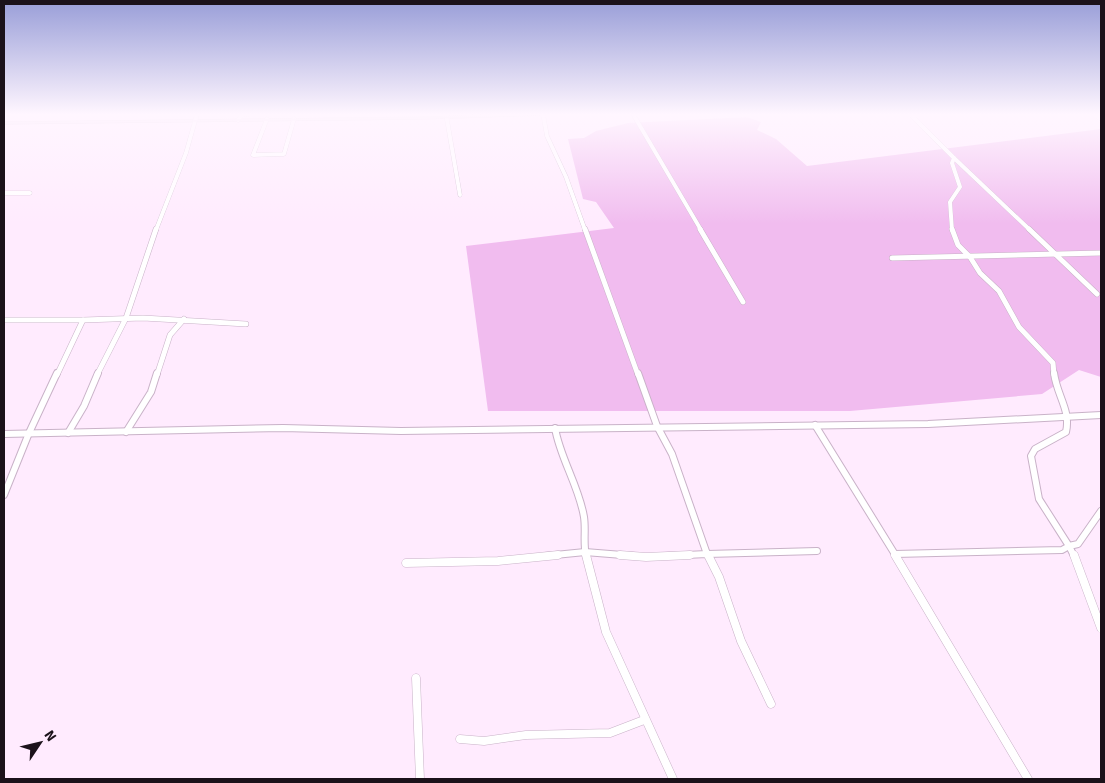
<svg xmlns="http://www.w3.org/2000/svg" width="1105" height="783" viewBox="0 0 1105 783" font-family="Signika,sans-serif">
  <rect width="100%" height="100%" fill="#ffebfe"/>
  <polygon fill="#f1bcef" points="747,117 761,122 757,130 776,139 807,166 1101,129 1101,377 1079,370 1042,394 850,411 488,411 466,246 614,228 596,202 583,199 568,139 584,138 596,131 628,123"/>
  <g fill="none" stroke-linecap="round" stroke-linejoin="round">
    <defs>
      <g id="street-far3">
        <polyline points="446,114 460,195"/>
        <polyline points="543,114 547,136 566,177 585,230"/>
        <polyline points="633,114 701,230"/>
        <polyline points="910,114 954,158 952,163 960,187 950,202 952,230"/>
        <polyline points="1094,114 1101,119"/>
        <polyline points="267,119 253,155 284,154 294,119"/>
        <polyline points="238,120 242,115 248,114"/>
        <polyline points="954,158 1030,230"/>
        <polyline points="4,193 30,193"/>
        <polyline points="156,230 186,153 197,114"/>
      </g>
      <g id="street-far2">
        <polyline points="585,229 638,375"/>
        <polyline points="700,229 743,302"/>
        <polyline points="952,229 958,245 970,257 980,273 999,291 1019,327 1053,363 1054,375"/>
        <polyline points="1029,229 1097,294"/>
        <polyline points="892,258 1101,253"/>
        <polyline points="4,320 83,320"/>
        <polyline points="57,375 83,320 143,318 246,324"/>
        <polyline points="97,375 126,318 156,229"/>
        <polyline points="157,375 170,335 184,319"/>
      </g>
      <g id="street-far1">
        <polyline points="638,373 657,426 672,454 707,554 817,551"/>
        <polyline points="815,425 896,556"/>
        <path d="M555 428C560 458 579 486 584 517 586 530 583 543 586 556"/>
        <polyline points="126,432 151,392 157,373"/>
        <polyline points="68,433 84,406 98,373"/>
        <polyline points="4,434 283,428 401,431 928,424 1101,415"/>
        <polyline points="4,495 29,433 57,373"/>
        <path d="M895 554 1062 550 1069 546 1039 499 1031 456 1035 449 1066 432C1071 410 1057 396 1054 373"/>
        <polyline points="545,556 585,552 635,556"/>
        <polyline points="665,556 707,554 708,556"/>
        <polyline points="1074,556 1069,546 1078,544 1101,511"/>
      </g>
      <g id="street">
        <polyline points="586,555 606,632 673,779"/>
        <polyline points="620,555 646,557 690,555"/>
        <polyline points="708,555 719,577 741,641 771,704"/>
        <polyline points="895,555 1028,779"/>
        <polyline points="1074,555 1101,628"/>
        <polyline points="406,563 498,561 558,555"/>
        <polyline points="416,678 420,779"/>
        <polyline points="460,739 484,741 526,735 610,733 644,720"/>
      </g>
      <polygon id="secondary" points="494,114 548,114 546,115 426,119 4,124 4,122 426,117"/>
    </defs>
    <use href="#street-far3" stroke="#c9b2c8" stroke-width="4.5"/>
    <use href="#street-far2" stroke="#c9b2c8" stroke-width="6"/>
    <use href="#street-far1" stroke="#c9b2c8" stroke-width="8"/>
    <use href="#street" stroke="#c9b2c8" stroke-width="9"/>
    <use href="#secondary" stroke="#c9b2c8" stroke-width="1"/>
    <use href="#street-far3" stroke="#fff" stroke-width="4"/>
    <use href="#street-far2" stroke="#fff" stroke-width="5"/>
    <use href="#street-far1" stroke="#fff" stroke-width="6"/>
    <use href="#street" stroke="#fff" stroke-width="8"/>
    <use href="#secondary" fill="#eddbed" fill-rule="evenodd"/>
  </g>
  <linearGradient id="sky" x2="0" y2="1"><stop stop-color="#999ed8"/><stop offset="0.51" stop-color="#fff6ff"/><stop offset="1" stop-color="#fff6ff" stop-opacity="0"/></linearGradient>
  <rect width="1105" height="224" fill="url(#sky)"/>
  <rect width="1105" height="783" fill="none" stroke="#1b121a" stroke-width="10"/>
  <g transform="translate(40 743) rotate(55)" stroke="#ffebfe" stroke-width="4" paint-order="stroke">
  <path d="M0-4L9 19L0 12L-9 19Z" fill="#1b121a"/>
  <text y="-8" font-size="14" font-weight="bold" text-anchor="middle" fill="#1b121a">N</text>
  </g>
</svg>
